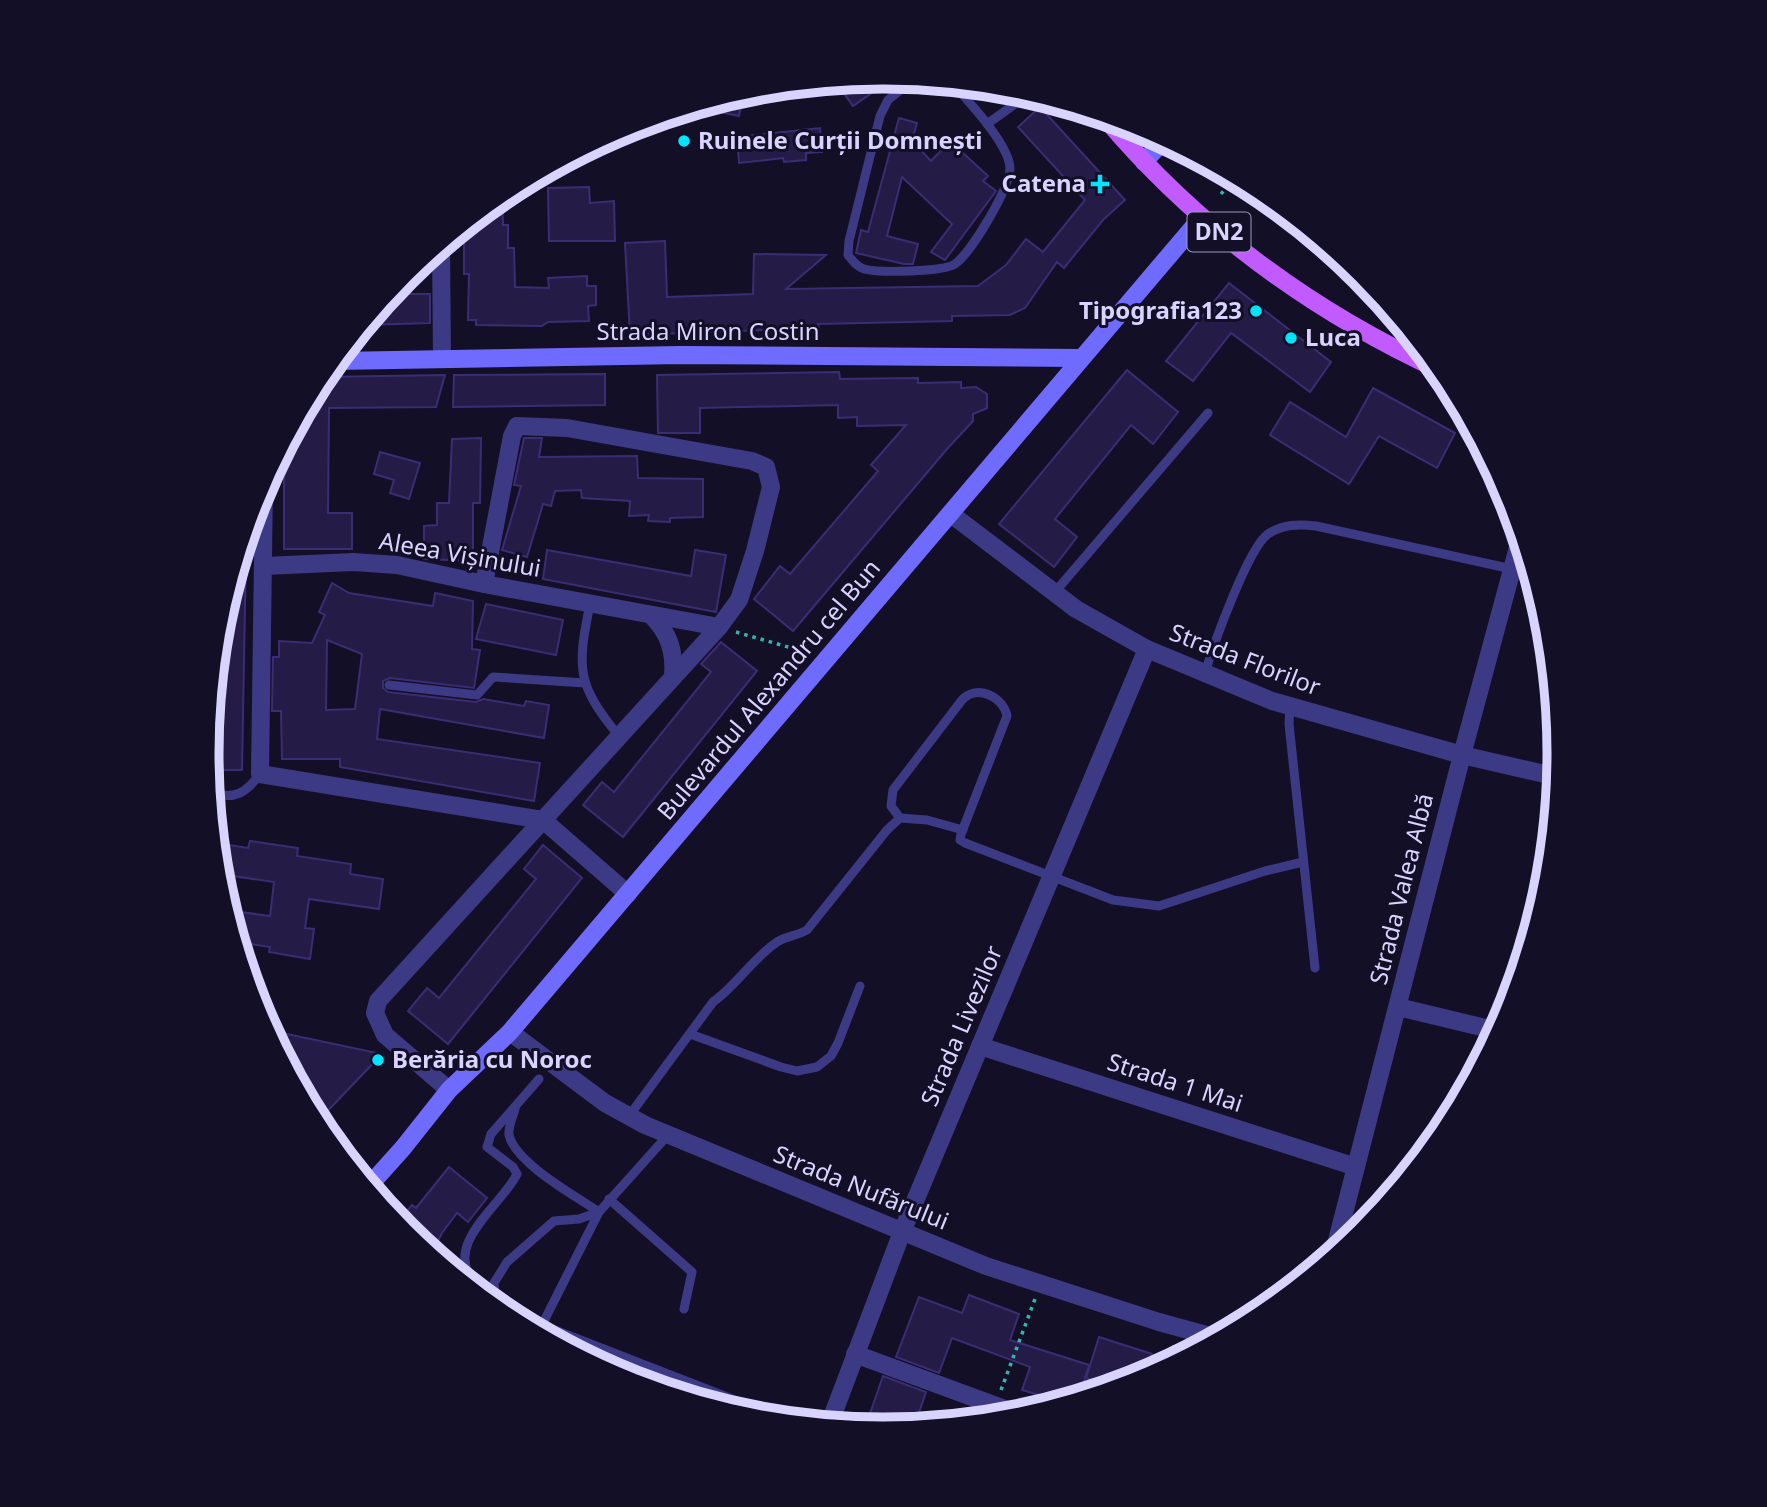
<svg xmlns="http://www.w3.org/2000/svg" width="1767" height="1507" viewBox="0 0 1767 1507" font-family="'Noto Sans',sans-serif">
  <rect width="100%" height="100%" fill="#130f26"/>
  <g fill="#241b47" stroke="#3b2d73" stroke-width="2" fill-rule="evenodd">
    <polygon points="884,77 893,78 853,106 836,82"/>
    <polygon points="744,92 739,116 696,107 729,97"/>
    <polygon points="1040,107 1125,200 1103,220 1064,268 1057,262 1025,308 1010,315 952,316 952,321 818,324 819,328 630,335 625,243 665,241 667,297 753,294 754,254 826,255 786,289 978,286 1006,265 1026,239 1043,252 1085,200 1018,127"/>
    <polygon points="899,118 917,123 912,141 931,161 950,141 988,176 983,181 996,191 945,260 931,252 952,224 902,177 887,236 918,244 913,264 904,264 856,253 861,230 868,232"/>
    <polygon points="820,128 822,152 806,153 806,160 784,162 783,158 739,163 737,137"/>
    <polygon points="589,187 590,203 614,201 615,241 549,241 548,188"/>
    <polygon points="502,195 503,225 508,225 508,248 514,248 515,287 549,288 548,278 587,276 587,286 596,286 596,305 588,306 589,321 548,322 542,326 476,325 476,320 468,320 469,274 464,274 464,227"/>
    <polygon points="1229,283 1331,362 1310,392 1231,333 1193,381 1166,361"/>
    <polygon points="389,294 430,294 430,323 365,325"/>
    <polygon points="1127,370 1178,412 1153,444 1131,425 1055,519 1077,537 1054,567 999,524"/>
    <polygon points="839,372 840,379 918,378 918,383 961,382 961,388 976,387 987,394 987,408 973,414 973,421 947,449 793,631 754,599 780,566 790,574 878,471 871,465 906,425 857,426 857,417 838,418 838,405 700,408 700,433 658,433 657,375"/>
    <polygon points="605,374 605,405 453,407 454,375"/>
    <polygon points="445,375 436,407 329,408 328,513 352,513 352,549 284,549 284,446 322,377"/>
    <polygon points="1373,388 1455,433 1437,468 1379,436 1349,484 1270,435 1290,402 1346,437"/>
    <polygon points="481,438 480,503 473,503 473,561 424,559 424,526 437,525 437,503 449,503 452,439"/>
    <polygon points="524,438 542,438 539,457 637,456 638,478 703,479 703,517 670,518 670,522 648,521 649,515 629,516 630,501 582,498 581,490 555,491 551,506 543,504 527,557 502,550 521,486 514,485"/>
    <polygon points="380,452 420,463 409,499 390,493 394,480 374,474"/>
    <polygon points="242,550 246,551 242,770 210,770 211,714 220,621"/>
    <polygon points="547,550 691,576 695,550 726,555 716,612 543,579"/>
    <path d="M332 583 349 593 433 606 435 593 473 601 472 649 480 650 474 688 390 678 383 681V688L388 692 476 702 483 699 524 706 526 701 549 705 544 738 380 709 377 739 540 763 534 801 340 767V759H282L281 711H272L273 657H279V641L312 643 325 615 319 612ZM327 640 362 654 355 709 326 710Z"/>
    <polygon points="486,604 563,620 556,655 476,639"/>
    <polygon points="721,642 757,671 623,837 583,805 602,782 614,792 711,672 701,664"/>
    <polygon points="250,841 298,848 297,856 351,864 350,874 383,879 379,909 309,899 305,928 314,929 310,959 269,952 270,947 237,942 240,912 270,916 274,882 219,874 216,843 248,848"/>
    <polygon points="543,845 582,878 448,1044 408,1011 427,988 439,998 536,879 524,869"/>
    <polygon points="268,1030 382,1054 317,1122"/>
    <polygon points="449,1167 487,1198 468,1222 457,1213 442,1233 432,1253 398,1223 412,1205 416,1208"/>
    <polygon points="969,1295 1019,1314 1010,1340 1089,1365 1079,1398 1064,1402 1022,1390 1030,1367 952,1338 939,1373 896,1357 919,1297 962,1313"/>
    <polygon points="1099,1337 1152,1354 1145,1377 1114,1387 1086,1378"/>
    <polygon points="883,1376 926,1392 914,1427 884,1430 865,1428"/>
  </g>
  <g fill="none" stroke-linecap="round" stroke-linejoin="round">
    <g stroke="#2fb8b0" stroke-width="3.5" stroke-dasharray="3.5 5" stroke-linecap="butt">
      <polyline points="690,119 691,108"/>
      <polyline points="1221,194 1234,178"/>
      <polyline points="736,632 809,653"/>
      <polyline points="1168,1365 1175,1343"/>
      <polyline points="1001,1390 1035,1299"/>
    </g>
    <g stroke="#3d3a85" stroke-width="9">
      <path d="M913 80 888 100 880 116 849 241 848 255C853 261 857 267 864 269 879 273 943 272 955 264 971 253 1010 188 1010 168 1009 144 968 101 953 84"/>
      <polyline points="987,124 1029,94"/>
      <polyline points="1055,592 1208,413"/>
      <path d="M590 604C577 668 576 684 619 736"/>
      <path d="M1205 673C1213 646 1248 548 1268 534 1283 524 1299 524 1316 526L1512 569"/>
      <polyline points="389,685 477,695 493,677 585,683"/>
      <polyline points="1290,706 1289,724 1315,968"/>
      <path d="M211 793C235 800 246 793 260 774"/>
      <path d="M900 818 891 806 893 790 962 700C976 684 1003 696 1007 716L961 834 960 840 965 843 1113 900 1159 906 1265 871 1303 862"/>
      <polyline points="690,1034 781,1067 797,1071 817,1067 831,1056 838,1043 860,986"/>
      <path d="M515 1109C513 1116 508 1127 509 1135 515 1163 576 1196 599 1212L542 1325"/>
      <path d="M629 1116 713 1002C737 985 752 959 777 942 786 936 797 936 807 930L887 830 900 818 927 820 963 830"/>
      <polyline points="668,1135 599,1212 579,1219 554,1221 507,1262 494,1283 495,1300 513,1312 542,1325 786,1420"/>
      <polyline points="609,1199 692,1272 684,1309"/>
      <path d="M495 1300C488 1294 479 1288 474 1282 442 1244 502 1205 517 1174L513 1167 487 1147 491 1134 539 1079"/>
    </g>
    <g stroke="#3d3a85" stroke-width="18">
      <polyline points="441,246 442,359"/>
      <polyline points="264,484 260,774 543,820 628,894"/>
      <polyline points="951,514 1076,609 1147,649 1272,701 1462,755 1558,777"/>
      <polyline points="264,566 353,562 397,565 484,584 719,627"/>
      <path d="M651 615C669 633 675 651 673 677"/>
      <polyline points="1398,1007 1498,1031"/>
      <polyline points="510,1032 605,1103 645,1125 986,1266 1159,1322 1217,1338"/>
      <polyline points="980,1046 1356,1167"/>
      <polyline points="449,1090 385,1035 375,1013 378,1001 719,627 739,600 755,551 771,487 766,467 752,461 567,428 517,426 512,436 484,584"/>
      <polyline points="1333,1256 1462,755 1521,536"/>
      <polyline points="855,1354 1021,1415"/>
      <polyline points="829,1425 902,1232 1147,649"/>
    </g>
    <g stroke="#6f6bff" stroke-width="18">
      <polyline points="1144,162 1164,140"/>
      <polyline points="335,361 681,355 1081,358"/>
      <polyline points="368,1187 403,1148 449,1090 510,1032 1201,218"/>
    </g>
    <path stroke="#c25bff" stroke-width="18" d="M1104 117C1196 226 1311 311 1441 371"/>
  </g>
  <g fill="#00e5ff" stroke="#130f26" stroke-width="2.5">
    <circle cx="684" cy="141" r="7"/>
    <path d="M1096.5 173.5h7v7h7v7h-7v7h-7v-7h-7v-7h7z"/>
    <circle cx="1256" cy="311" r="7"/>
    <circle cx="1291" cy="338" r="7"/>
    <circle cx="378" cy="1060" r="7"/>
  </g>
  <g text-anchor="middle" stroke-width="6" stroke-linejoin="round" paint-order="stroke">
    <rect fill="#130f26" stroke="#9e99be" stroke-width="2" x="1187.5" y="212.5" width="63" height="39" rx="5"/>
    <g font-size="23" font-weight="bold" fill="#d9d4ff">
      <text x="1219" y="240">DN2</text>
    </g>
    <g font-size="24" font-weight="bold" fill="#d9d4ff" stroke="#130f26" text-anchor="start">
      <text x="698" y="149">Ruinele Curții Domnești</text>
      <text x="1086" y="192" text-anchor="end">Catena</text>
      <text x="1242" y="319" text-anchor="end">Tipografia123</text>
      <text x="1305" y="346">Luca</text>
      <text x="392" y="1068">Berăria cu Noroc</text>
    </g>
    <g font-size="24" fill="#d9d4ff" stroke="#130f26">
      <text x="708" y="340">Strada Miron Costin</text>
      <text transform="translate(460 555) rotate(10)" y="8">Aleea Vișinului</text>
      <text transform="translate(1245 660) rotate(21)" y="8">Strada Florilor</text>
      <text transform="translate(769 690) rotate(-50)" y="8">Bulevardul Alexandru cel Bun</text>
      <text transform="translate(1402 889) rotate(-76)" y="8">Strada Valea Albă</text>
      <text transform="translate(962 1026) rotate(-67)" y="8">Strada Livezilor</text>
      <text transform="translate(1175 1083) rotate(18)" y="8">Strada 1 Mai</text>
      <text transform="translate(861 1188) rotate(22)" y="8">Strada Nufărului</text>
    </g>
  </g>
  <path d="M0 0H1767V1507H0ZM219 753a664 664 0 1 1 1328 0a664 664 0 1 1-1328 0Z" fill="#130f26" fill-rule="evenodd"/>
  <path fill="none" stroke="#d9d4ff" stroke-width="9" d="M219 753a664 664 0 1 1 1328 0a664 664 0 1 1-1328 0Z"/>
</svg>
